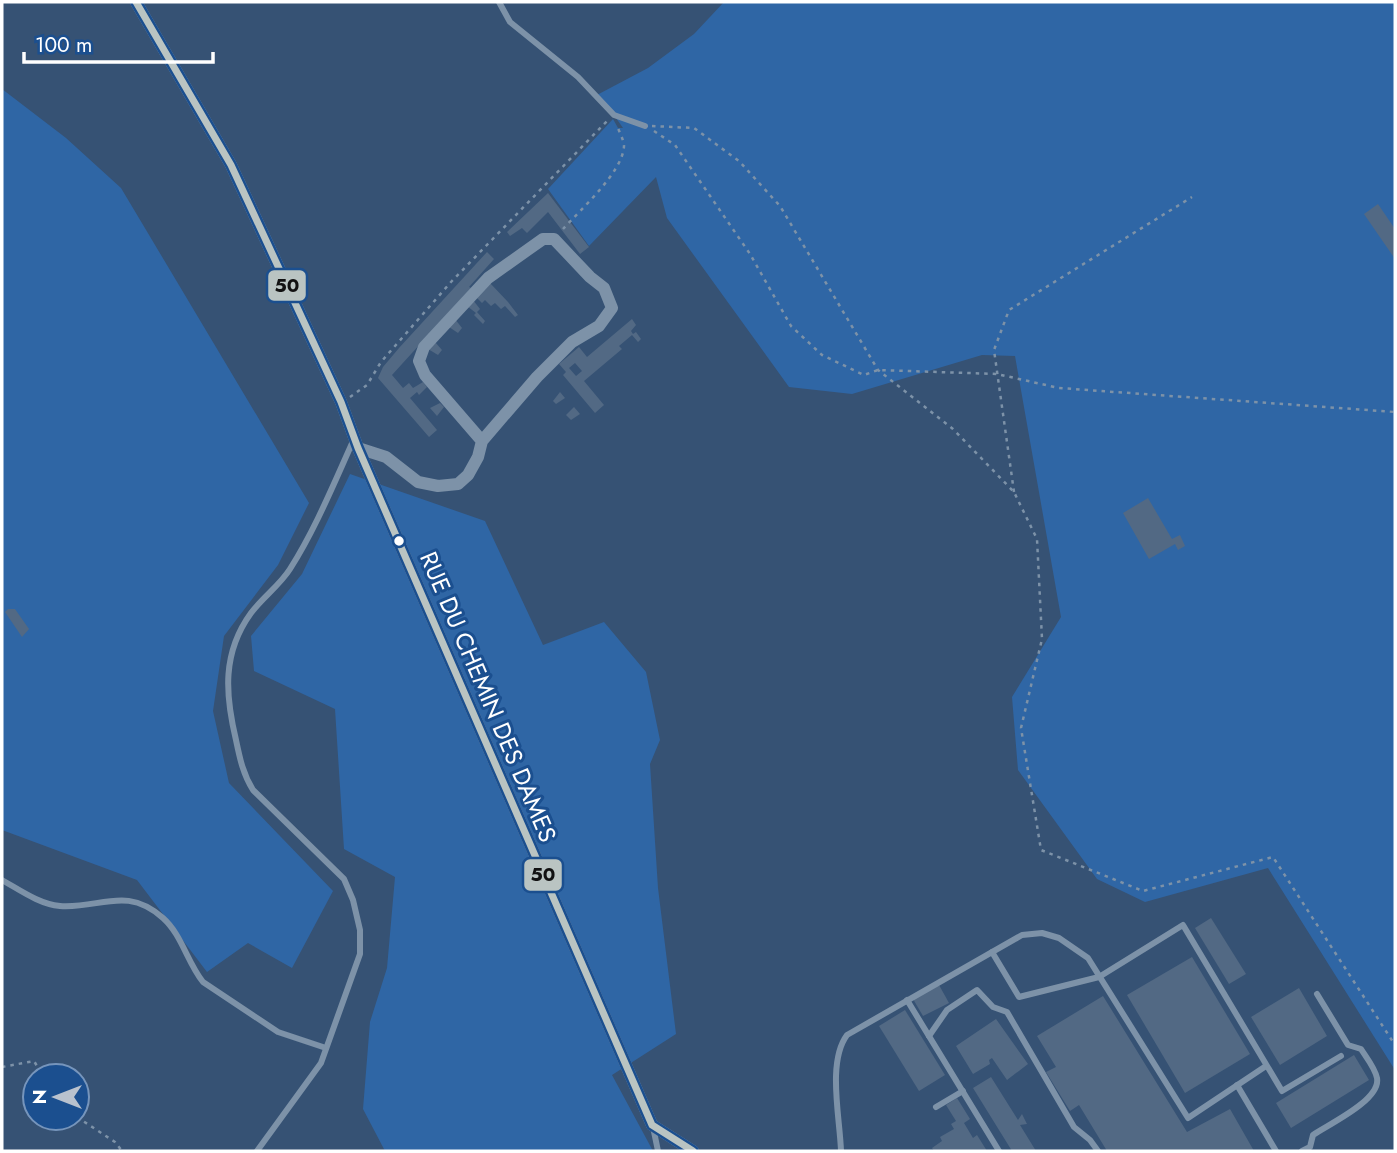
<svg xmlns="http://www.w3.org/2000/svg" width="1397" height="1153" viewBox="0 0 1397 1153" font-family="Jost,sans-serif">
  <rect width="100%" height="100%" fill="#365274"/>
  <g fill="#2f66a5">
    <polygon points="724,2 1395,2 1395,1070 1268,868 1145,902 1097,879 1018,770 1012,697 1061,617 1015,356 982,355 852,394 789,387 667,218 656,177 589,246 548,189 613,119 618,128 623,128 614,115 595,96 648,68 694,34"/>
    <polygon points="2,89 66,138 121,188 309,503 278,565 224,636 213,711 229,783 333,891 292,968 248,943 207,972 137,880 2,830"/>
    <polygon points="350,474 485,521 543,645 604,622 646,672 660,740 650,764 658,888 676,1034 612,1075 653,1151 385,1151 363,1109 370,1022 387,968 395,877 344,849 335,709 254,671 251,636 302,574"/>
  </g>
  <g fill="#526984" fill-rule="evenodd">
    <polygon points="548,193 589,247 580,254 548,212 527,233 522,228 510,236 507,232"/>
    <polygon points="1378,204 1395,229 1395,259 1364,214"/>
    <polygon points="487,252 494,259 469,287 471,288 392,375 403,388 409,383 413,388 423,382 427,387 419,395 417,392 410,398 437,430 429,437 378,378 383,367 399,348"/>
    <polygon points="490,283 508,302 518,315 515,317 505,306 501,309 495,303 491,306 485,300 482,303 476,297"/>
    <polygon points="473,300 480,309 477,312 485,321 483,324 474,315 476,313 467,306"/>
    <polygon points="455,319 462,328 458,333 449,327"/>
    <path d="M632 319 636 325 631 331 633 334 636 332 641 339 638 342 632 335 619 346 622 349 584 381 604 405 595 413 563 375 566 372 559 364 579 347 587 357ZM575 363 582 371 576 376 569 368Z"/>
    <polygon points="435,342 442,350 438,355 428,349"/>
    <polygon points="560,392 565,398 556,404 553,401"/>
    <polygon points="440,403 444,407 437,416 430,408"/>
    <polygon points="574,407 580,414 571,420 566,415"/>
    <polygon points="1148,498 1172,539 1180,535 1185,546 1178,550 1175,544 1149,559 1123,513"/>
    <polygon points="8,609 15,609 29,629 22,637 5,612"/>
    <polygon points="1211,918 1246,974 1229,984 1195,928"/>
    <polygon points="1192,957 1250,1054 1185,1093 1127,995"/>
    <polygon points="939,985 949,1003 923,1016 913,999"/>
    <polygon points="1299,988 1327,1036 1280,1065 1251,1017"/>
    <polygon points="1103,996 1187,1132 1230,1109 1254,1151 1107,1151 1079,1105 1070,1111 1046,1072 1056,1067 1037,1036"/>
    <polygon points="905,1010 945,1075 919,1091 879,1026"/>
    <polygon points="996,1019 1028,1064 1007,1080 992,1058 989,1060 990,1064 973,1074 956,1046"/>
    <polygon points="1354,1055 1369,1080 1291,1128 1276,1103"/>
    <polygon points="991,1077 1018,1120 1022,1114 1027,1124 1020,1125 1036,1151 1012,1151 973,1088"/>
    <polygon points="957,1098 970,1119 964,1123 973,1138 977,1135 987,1151 934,1151 932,1148 942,1141 940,1137 954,1129 951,1124 956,1121 946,1105"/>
  </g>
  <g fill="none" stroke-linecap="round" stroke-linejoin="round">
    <g stroke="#7d92a8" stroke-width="2.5" stroke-dasharray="3.5 5" stroke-linecap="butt">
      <polyline points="652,126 694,128 739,161 780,206 878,370 953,429 1014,492 1037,539 1042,639 1021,728 1041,850 1143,891 1273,857 1395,1045"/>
      <polyline points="654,131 675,145 750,254 791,326 822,355 864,375 878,370 997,374 1059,388 1395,412"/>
      <path d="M563 229C580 210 623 172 624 146 624 140 619 132 617 125"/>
      <polyline points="350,397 367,385 381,362 451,282 607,121"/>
      <polyline points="1014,492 994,350 1009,310 1192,197"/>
      <polyline points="2,1067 34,1061 43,1076"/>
      <polyline points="77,1117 115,1142 122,1151"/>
    </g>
    <g stroke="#7d92a8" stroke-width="6">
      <polyline points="499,2 510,22 578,77 614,115 645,126"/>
      <path d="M2 880C20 890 39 904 60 906 100 909 126 885 163 918 182 935 187 962 203 982L278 1032 326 1048"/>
      <polyline points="992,952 1019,997 1099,977 1183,925 1282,1091 1341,1056"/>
      <polyline points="907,1000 999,1151"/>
      <polyline points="929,1036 947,1010 977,990 993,1007 1007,1012 1074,1127 1090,1140 1098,1151"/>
      <polyline points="1237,1085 1276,1151"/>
      <polyline points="936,1107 963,1091"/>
      <polyline points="653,1127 658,1151"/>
      <path d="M257 1151 321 1063 360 954V930L353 900 344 879 253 790C243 774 240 759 236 740 225 694 222 653 251 613 263 597 280 585 290 569 316 528 334 483 354 439"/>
      <path d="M841 1151C840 1118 827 1062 847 1035L1022 935 1042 933 1059 938 1088 958 1188 1118 1266 1066"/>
      <path d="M1302 1151 1310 1147 1313 1135C1329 1124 1381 1100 1377 1078 1375 1068 1366 1057 1361 1049L1348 1045 1317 994"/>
    </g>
    <g stroke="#7d92a8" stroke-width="12">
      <polyline points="136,2 231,165 341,402 358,448 652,1125 693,1151"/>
      <polyline points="358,448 386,457 418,482 438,486 458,484 468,475 478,457 482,441 537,377 572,342 599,326 612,308 604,288 590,277 554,239 543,239 488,278 424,347 419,361 425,375 482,441"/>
    </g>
    <defs>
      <polyline id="bus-1" points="136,2 231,165 341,402 358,448 652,1125 693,1151"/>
    </defs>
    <use href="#bus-1" stroke="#1b4f8f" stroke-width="12"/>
    <use href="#bus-1" stroke="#bac4c2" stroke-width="7"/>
  </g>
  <circle fill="#fff" stroke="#1b4f8f" stroke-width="2.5" cx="399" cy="541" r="6"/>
  <g text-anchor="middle" stroke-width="6" stroke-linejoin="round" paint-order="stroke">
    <g font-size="24" fill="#fff" stroke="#1b4f8f">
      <text transform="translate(488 697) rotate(67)" y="8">RUE DU CHEMIN DES DAMES</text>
    </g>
  </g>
  <g stroke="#1b4f8f" stroke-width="2.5">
    <rect x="267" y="269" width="40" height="33" rx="7" fill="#bac4c2"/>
    <rect x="523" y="858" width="40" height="34" rx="7" fill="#bac4c2"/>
  </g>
  <g font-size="19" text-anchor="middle" font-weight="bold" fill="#111">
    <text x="287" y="292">50</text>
    <text x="543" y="881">50</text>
  </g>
  <rect width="1397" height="1153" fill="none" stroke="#ffffff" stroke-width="7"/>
  <g transform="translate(56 1097) rotate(270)"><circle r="33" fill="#1b4f8f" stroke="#7695bc" stroke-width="2"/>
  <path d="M0-5L12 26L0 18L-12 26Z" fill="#b9c2ce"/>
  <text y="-10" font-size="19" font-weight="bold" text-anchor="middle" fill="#ffffff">N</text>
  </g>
  <path d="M24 52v10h189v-10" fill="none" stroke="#ffffff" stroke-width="3.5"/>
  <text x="35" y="52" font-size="21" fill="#ffffff" stroke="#1b4f8f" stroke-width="5" paint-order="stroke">100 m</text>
</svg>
